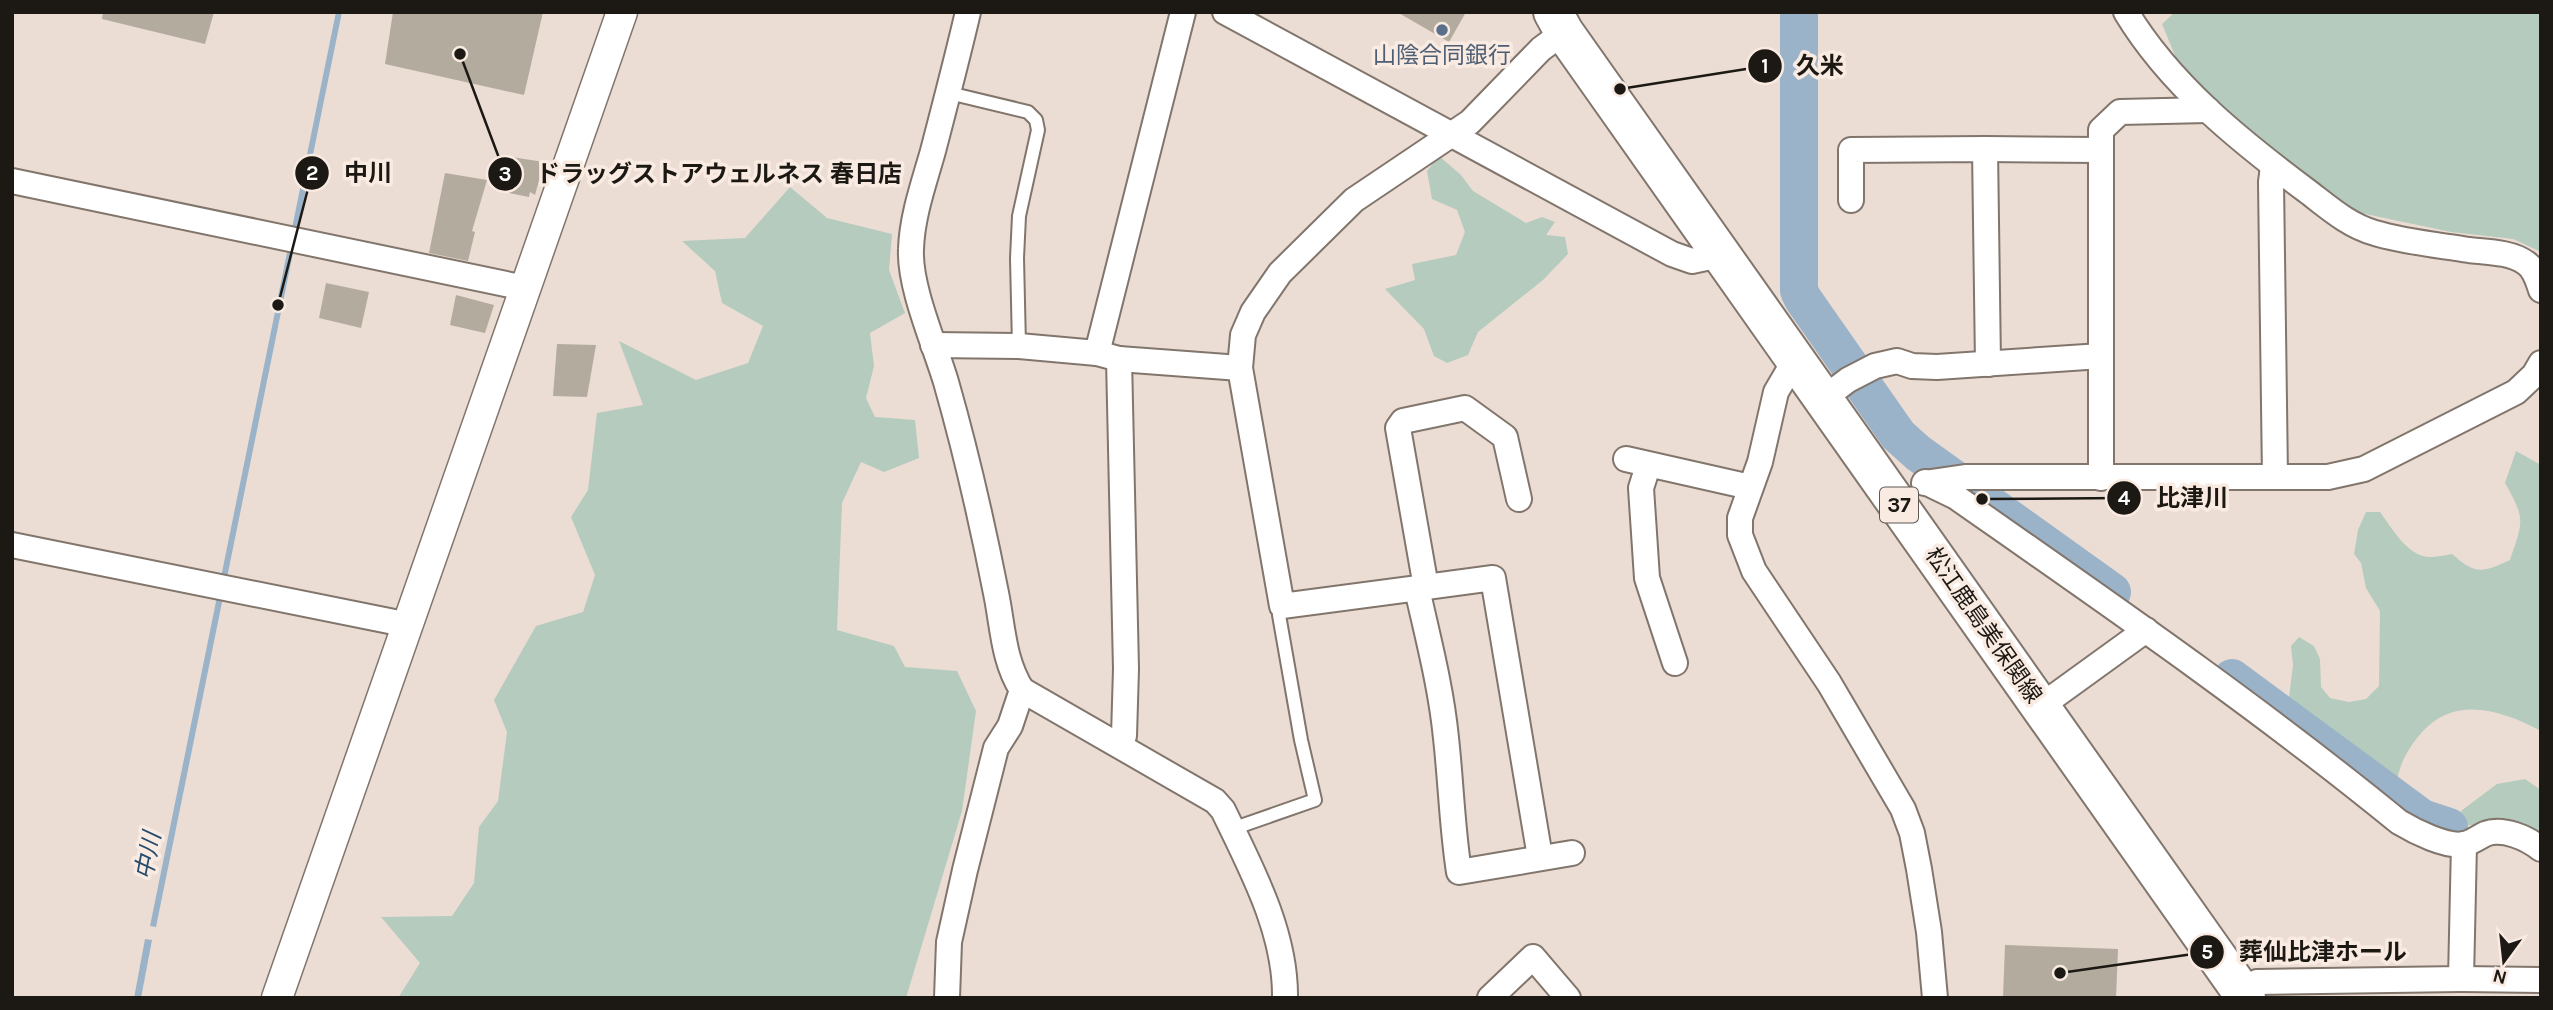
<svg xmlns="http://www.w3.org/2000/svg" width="2553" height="1010" viewBox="0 0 2553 1010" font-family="Karla,'Noto Sans JP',sans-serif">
  <rect width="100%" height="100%" fill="#ebddd4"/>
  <g fill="#b5cbbe">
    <polygon points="2175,12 2541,12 2541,252 2513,239 2451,232 2356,212 2316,186 2216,101 2179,65 2162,24"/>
    <polygon points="1439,156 1461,175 1473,191 1526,223 1542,217 1555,222 1546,235 1565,237 1568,254 1543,280 1478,332 1468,355 1447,363 1434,356 1424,329 1385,289 1415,280 1412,264 1456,255 1465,232 1457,210 1432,199 1427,171"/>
    <polygon points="790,187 827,218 892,234 889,270 905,313 870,333 874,366 866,398 875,417 915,420 919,458 884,472 861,462 842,503 837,630 894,646 905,667 957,671 976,711 962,811 906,998 398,998 420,963 381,917 452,916 474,883 479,827 498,801 507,732 494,700 536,626 583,612 595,575 571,517 588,490 597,413 643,405 619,341 696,380 748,363 763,326 722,303 715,271 682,241 745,238"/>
    <path d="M2516 451 2541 465V731C2502 710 2455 695 2422 732 2407 750 2400 762 2396 785L2376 773 2294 709 2289 698 2293 665 2291 646 2299 637 2314 646 2320 659 2321 687 2330 698 2349 702 2366 699 2379 686 2380 611 2366 588 2361 563 2354 554 2358 530 2366 512H2380C2392 528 2407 556 2429 557 2437 557 2445 555 2452 554 2476 575 2482 573 2510 560 2523 521 2526 520 2505 483Z"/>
    <polygon points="2525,779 2541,790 2541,838 2513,826 2465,825 2461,811 2497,784"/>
  </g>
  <g fill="#9bb3c9">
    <polygon points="336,12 342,12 156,927 150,926"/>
    <polygon points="145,939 152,940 141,998 134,998"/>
  </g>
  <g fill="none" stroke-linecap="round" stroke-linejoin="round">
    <g stroke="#9bb3c9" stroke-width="38">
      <polyline points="1799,12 1799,291 1803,299 1898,435 1918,453 2112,592"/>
      <polyline points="2232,678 2422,818 2449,827"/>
    </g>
  </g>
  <g fill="#b3ab9e">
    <polygon points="103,12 214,12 205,44 102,19"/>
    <polygon points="393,12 543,12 524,95 385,64"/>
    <polygon points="1397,12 1466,12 1449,42"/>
    <polygon points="498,155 544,162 535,195 530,192 529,197 494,190"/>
    <polygon points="445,173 487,180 472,231 475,232 468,261 429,253"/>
    <polygon points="326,283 369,292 361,328 319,318"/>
    <polygon points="456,295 494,305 485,333 450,325"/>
    <polygon points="557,344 596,345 587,397 553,396"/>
    <polygon points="2005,945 2118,949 2116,998 2003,998"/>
  </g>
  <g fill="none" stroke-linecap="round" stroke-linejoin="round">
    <defs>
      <g id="service">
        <polyline points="949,93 1028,112 1036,120 1038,130 1019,216 1017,258 1019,346"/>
        <polyline points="1232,829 1315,800 1301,740 1279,615 1282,606"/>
      </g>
      <g id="minor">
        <polyline points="1225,12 1672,254 1692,261 1720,255"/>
        <path d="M2126 12C2170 85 2240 141 2307 191 2328 207 2349 226 2375 233 2405 242 2438 245 2469 250 2487 252 2511 252 2526 263 2535 269 2538 281 2541 290"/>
        <polyline points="1985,149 2101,150 2101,130 2120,112 2208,110"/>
        <polyline points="2273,166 2271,182 2275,477"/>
        <polyline points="12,181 525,288"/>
        <polyline points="1851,200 1851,150 1985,149 1988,364"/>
        <polyline points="933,345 1019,346 1097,353 1183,12"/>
        <polyline points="1097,353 1119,359 1126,669 1124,736 1119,744"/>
        <polyline points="1119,359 1240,368"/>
        <polyline points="1798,362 1786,375 1776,392 1760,462 1740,518 1740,535 1754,571 1829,683 1903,809 1912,833 1919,869 1929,932 1935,998"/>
        <polyline points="1823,399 1848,380 1875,366 1897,361 1912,366 1937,367 2101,356"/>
        <polyline points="1626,459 1750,487"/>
        <polyline points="1648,466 1641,488 1647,578 1675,663"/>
        <polyline points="2101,478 2101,150"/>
        <path d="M1925 482 1956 497C2106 602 2257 706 2399 822 2414 831 2447 848 2465 844 2472 842 2479 837 2485 834 2503 827 2527 838 2541 849"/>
        <polyline points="1924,483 1965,477 2328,477 2364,469 2516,392 2534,375 2541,363"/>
        <polyline points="1519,499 1505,437 1465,408 1403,421 1398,428 1426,587 1493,578 1540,857"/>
        <polyline points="12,545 409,625"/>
        <polyline points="1426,587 1282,606 1240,368 1243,335 1253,312 1280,273 1354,200 1470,122 1541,49 1564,32"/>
        <path d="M1417 589C1428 638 1441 687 1446 738 1451 783 1452 827 1459 872L1572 853"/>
        <path d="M1022 690 1215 801 1223 810C1251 868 1286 932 1285 998"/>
        <polyline points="2041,706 2146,630"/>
        <polyline points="2461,979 2541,980"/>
        <polyline points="2240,990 2257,982 2461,979 2464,844"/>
        <path d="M947 998 949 942 965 870 996 748 1010 726 1022 690C1003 660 1003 627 996 593 982 522 966 452 946 382 935 345 909 287 911 249 912 216 924 183 933 151 945 105 957 59 968 12"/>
        <polyline points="1490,998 1533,957 1568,998"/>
      </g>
      <polyline id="tertiary" points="277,998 622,12"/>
      <polyline id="primary" points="1553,12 1564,32 2246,998"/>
    </defs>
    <use href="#service" stroke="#81756c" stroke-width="16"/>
    <use href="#minor" stroke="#81756c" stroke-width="28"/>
    <use href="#tertiary" stroke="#81756c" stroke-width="33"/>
    <use href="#primary" stroke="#81756c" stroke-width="42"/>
    <use href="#service" stroke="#fff" stroke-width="12"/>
    <use href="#minor" stroke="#fff" stroke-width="24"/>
    <use href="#tertiary" stroke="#fff" stroke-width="30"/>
    <use href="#primary" stroke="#fff" stroke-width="38"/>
  </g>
  <circle fill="#5c6f8a" stroke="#f9ebe1" stroke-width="2.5" cx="1442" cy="30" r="7"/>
  <g text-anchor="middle" stroke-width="7" stroke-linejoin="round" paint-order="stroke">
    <rect fill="#f9ebe1" stroke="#5e5752" stroke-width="2" x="1880" y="487.5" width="38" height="35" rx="5"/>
    <g font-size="21" font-weight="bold" fill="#1c1814">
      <text x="1899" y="512">37</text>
    </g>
    <g font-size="23" fill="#4e5e75" stroke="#f9ebe1">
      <text x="1442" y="63">山陰合同銀行</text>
    </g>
    <g font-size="23" fill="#1c1814" stroke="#f9ebe1">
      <text transform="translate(1984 625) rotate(55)" y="8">松江鹿島美保関線</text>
    </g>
    <g font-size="24" font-style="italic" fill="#254b6d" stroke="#f9ebe1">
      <text transform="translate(148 856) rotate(-79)" y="8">中川</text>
    </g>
  </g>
  <path fill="none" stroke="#1c1814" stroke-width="2.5" d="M1620 89L1765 66M278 305L312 173M460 54L505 174M1982 499L2124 498M2060 973L2207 952"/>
  <g fill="#1c1814" stroke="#f9ebe1" stroke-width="2.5">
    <circle cx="1620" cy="89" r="7"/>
    <circle cx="278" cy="305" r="7"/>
    <circle cx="460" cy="54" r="7"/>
    <circle cx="1982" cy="499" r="7"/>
    <circle cx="2060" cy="973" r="7"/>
    <circle cx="1765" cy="66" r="18"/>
    <circle cx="312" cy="173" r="18"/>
    <circle cx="505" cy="174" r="18"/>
    <circle cx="2124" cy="498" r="18"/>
    <circle cx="2207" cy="952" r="18"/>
  </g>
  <g font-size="21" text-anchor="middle" font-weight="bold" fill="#fff">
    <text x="1765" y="73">1</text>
    <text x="312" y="180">2</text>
    <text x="505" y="181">3</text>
    <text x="2124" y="505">4</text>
    <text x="2207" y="959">5</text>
  </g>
  <g font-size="24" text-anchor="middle" font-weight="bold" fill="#1c1814" stroke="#f9ebe1" stroke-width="7" stroke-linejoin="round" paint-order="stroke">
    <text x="1820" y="74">久米</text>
    <text x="368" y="181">中川</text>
    <text x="719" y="182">ドラッグストアウェルネス 春日店</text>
    <text x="2192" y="506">比津川</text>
    <text x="2323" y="960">葬仙比津ホール</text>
  </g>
  <rect width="2553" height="1010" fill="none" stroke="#1c1814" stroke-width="28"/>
  <g transform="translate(2504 961) rotate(195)" stroke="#f9ebe1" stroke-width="5" paint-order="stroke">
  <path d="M0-5L12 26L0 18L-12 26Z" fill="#1c1814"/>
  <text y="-10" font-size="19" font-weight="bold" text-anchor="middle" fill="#1c1814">N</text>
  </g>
</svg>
